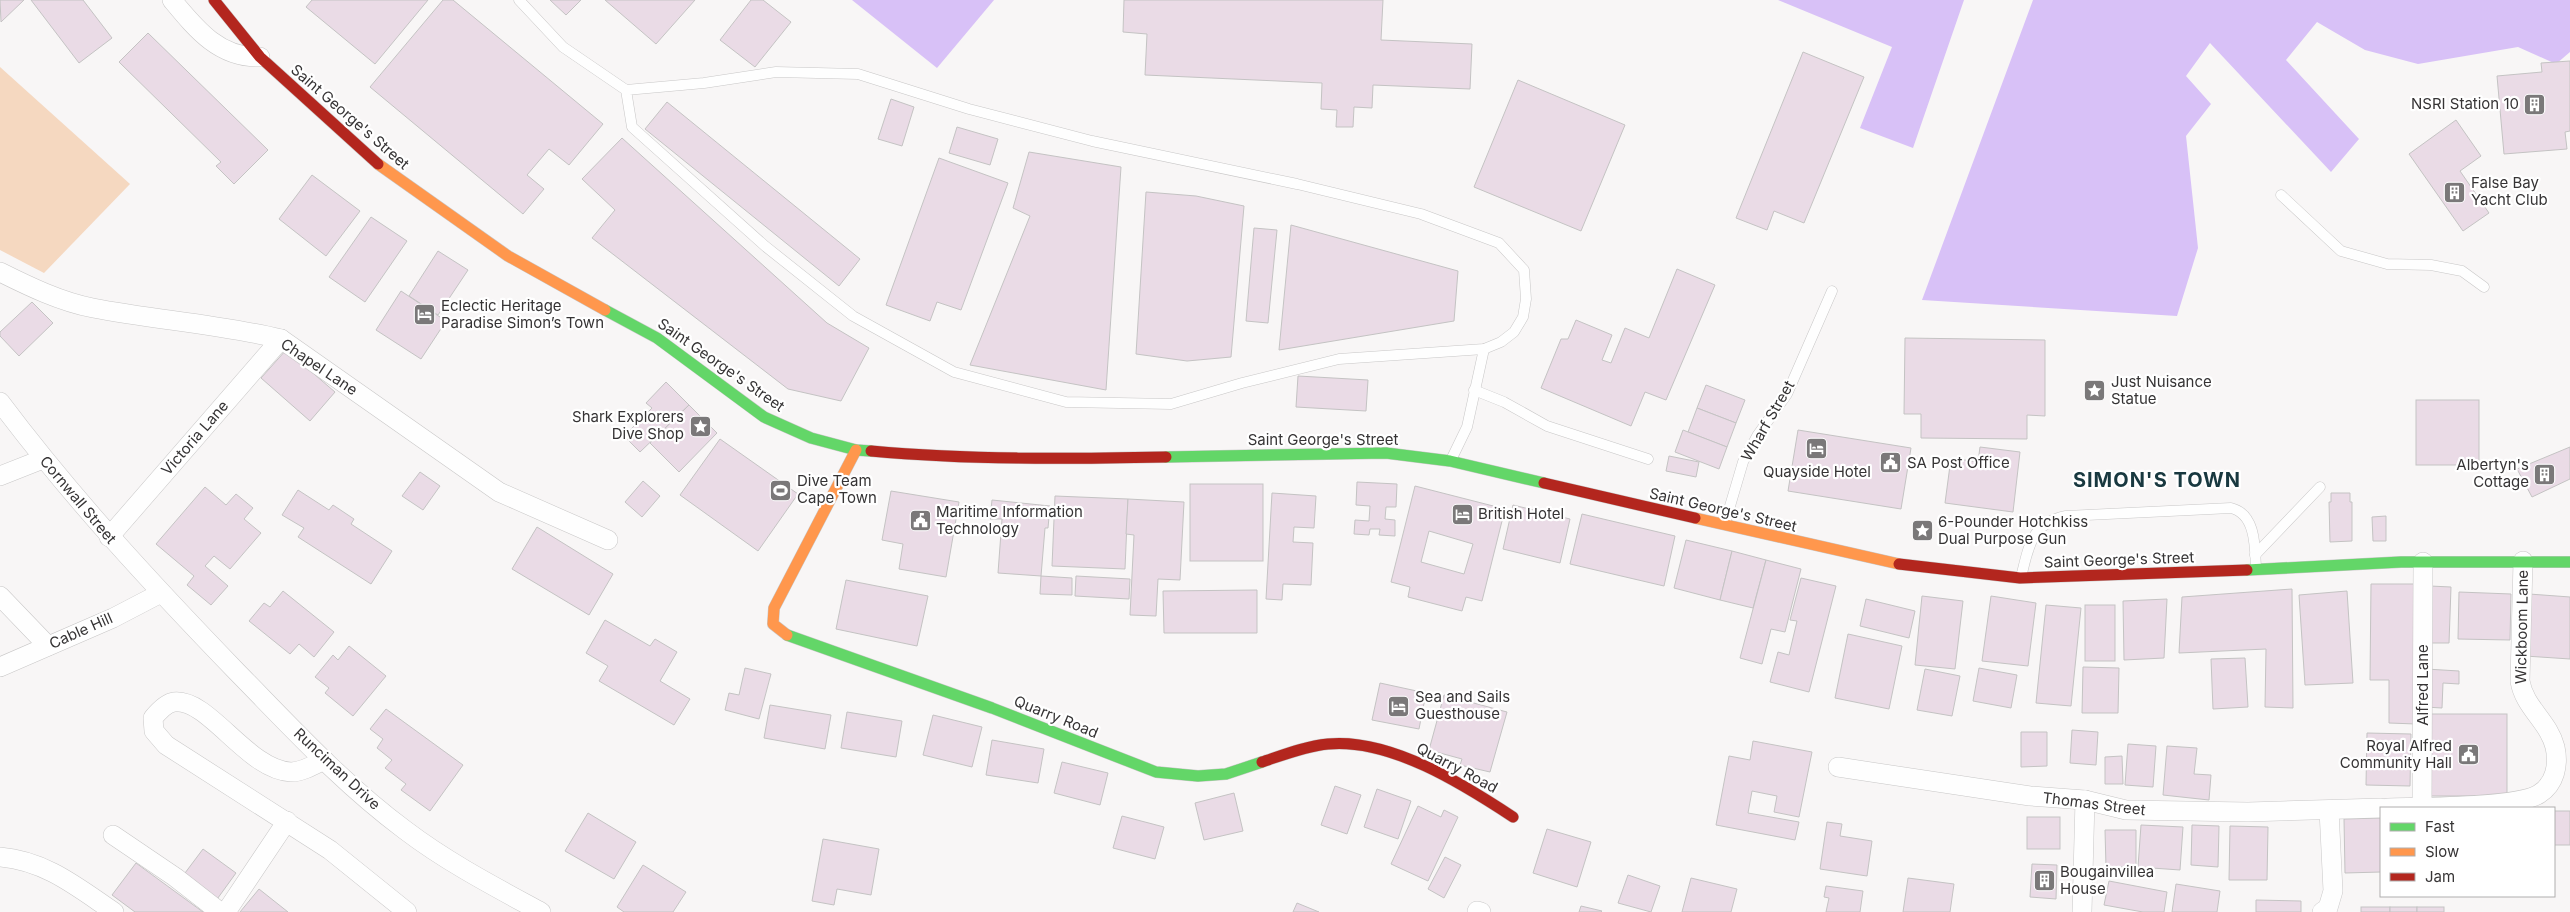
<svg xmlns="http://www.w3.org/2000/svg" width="2570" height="912" viewBox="0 0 2570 912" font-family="Inter,sans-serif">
  <rect width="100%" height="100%" fill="#f8f6f6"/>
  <polygon fill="#f5d8c0" points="0,67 130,184 44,273 0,250"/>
  <g fill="#d8c1f7">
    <polygon points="852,0 994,0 937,68"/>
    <polygon points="1778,0 1964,0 1913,148 1860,128 1892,47"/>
    <polygon points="2033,0 2570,0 2570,52 2556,64 2518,47 2418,64 2365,50 2317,22 2286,60 2359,139 2331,172 2210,43 2186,76 2211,104 2186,136 2198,248 2177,316 1922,300"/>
  </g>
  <g fill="#eadbe6" stroke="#c4c3c3" fill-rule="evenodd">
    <polygon points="0,0 24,0 1,22"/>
    <polygon points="31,0 83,0 112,38 79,63"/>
    <polygon points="312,0 428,0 375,64 306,7"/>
    <polygon points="443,0 453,0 603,124 569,165 549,149 527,175 544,189 523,214 370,87"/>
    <polygon points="550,0 581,0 566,15"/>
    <polygon points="605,0 695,0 656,44"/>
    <polygon points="751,0 763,0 791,22 755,67 720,40"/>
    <polygon points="1124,0 1383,0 1381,40 1472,44 1470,89 1373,85 1372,108 1354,107 1353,127 1336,127 1337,110 1321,109 1322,83 1145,75 1147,34 1123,32"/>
    <polygon points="148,33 268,150 234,184 216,166 221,162 119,62"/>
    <polygon points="1803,52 1864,77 1804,223 1774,211 1767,230 1736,218"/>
    <polygon points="2570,61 2570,131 2565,132 2567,149 2504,154 2497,76 2542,72 2541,63"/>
    <polygon points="1518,80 1625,125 1581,231 1474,187"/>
    <polygon points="891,99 914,107 902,146 878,139"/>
    <polygon points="667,102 860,259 839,286 645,129"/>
    <polygon points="2456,120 2481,156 2460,171 2489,213 2463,231 2409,154"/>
    <polygon points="957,127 998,139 990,165 949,153"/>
    <polygon points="622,138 827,323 869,348 841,401 788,389 592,238 615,210 582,179"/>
    <polygon points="1029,152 1121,167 1106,390 970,365 1030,216 1013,208"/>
    <polygon points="939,158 1008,183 961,310 937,302 930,321 886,305"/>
    <polygon points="312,175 360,211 326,256 279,219"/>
    <polygon points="1146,192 1196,196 1244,206 1231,357 1187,361 1136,354"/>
    <polygon points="371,217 407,241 365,302 329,277"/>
    <polygon points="1291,225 1458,271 1454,321 1279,350"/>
    <polygon points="1254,228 1277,230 1268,323 1246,321"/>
    <polygon points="438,251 468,270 438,315 409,296"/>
    <polygon points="1677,269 1715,285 1666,400 1645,392 1631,426 1541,388 1561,339 1568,339 1576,320 1612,335 1602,360 1611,363 1625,328 1649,338"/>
    <polygon points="401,291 446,321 421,359 376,330"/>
    <polygon points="32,302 53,323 19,356 0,336 0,332"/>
    <polygon points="1905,338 2045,340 2045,416 2027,415 2027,439 1921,438 1921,414 1904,414"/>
    <polygon points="286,350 335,392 310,421 261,378"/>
    <polygon points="1298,376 1368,380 1366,411 1296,407"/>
    <polygon points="666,382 689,405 640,452 624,436 652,408 646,403"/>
    <polygon points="1706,385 1745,400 1736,423 1697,408"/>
    <rect x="2416" y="400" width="63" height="65"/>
    <polygon points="689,405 717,433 679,472 650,443"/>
    <polygon points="1697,408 1736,423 1727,447 1688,432"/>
    <polygon points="1683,430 1727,447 1719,469 1675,452"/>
    <polygon points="1798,430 1911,448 1901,509 1788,491"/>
    <polygon points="720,439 798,494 758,551 680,495"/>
    <polygon points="1980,447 2020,452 2013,512 1945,503 1951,458 1978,462"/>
    <polygon points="2570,447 2570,479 2532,497 2517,469"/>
    <polygon points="1669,456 1699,462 1696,477 1666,471"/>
    <polygon points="420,472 440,486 423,510 402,496"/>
    <polygon points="643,481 660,496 642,517 625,502"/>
    <polygon points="1357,482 1397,484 1396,507 1386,507 1385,519 1395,520 1395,536 1379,535 1380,529 1370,529 1369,535 1354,534 1355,520 1369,521 1370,506 1356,505"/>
    <rect x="1190" y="484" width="73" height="77"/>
    <path d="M1415 486 1505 509 1482 601 1466 597 1462 611 1408 597 1410 587 1391 582ZM1429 531 1473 544 1464 574 1421 562Z"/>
    <polygon points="205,487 226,505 236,494 253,508 244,519 261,533 230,569 214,556 205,566 228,586 211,605 187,585 194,576 156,544"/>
    <polygon points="298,490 329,510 333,505 354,519 351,524 392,551 371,584 298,537 304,528 282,515"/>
    <polygon points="891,491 959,502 946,577 899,569 903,544 882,540"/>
    <polygon points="1272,493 1316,496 1314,528 1294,527 1293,542 1313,543 1311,585 1283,584 1282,600 1266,599"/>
    <polygon points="2331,493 2350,493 2350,502 2352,502 2352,541 2330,542 2329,502 2331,502"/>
    <polygon points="1055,496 1128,499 1125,569 1052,566"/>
    <polygon points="1128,499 1184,502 1180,580 1158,579 1156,616 1130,615 1134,535 1126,534"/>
    <polygon points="992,500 1050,506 1048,528 1045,528 1041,576 998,573 1002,519 990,519"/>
    <polygon points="1513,505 1570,519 1560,563 1503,549"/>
    <polygon points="1582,514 1675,536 1664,586 1570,564"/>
    <polygon points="2386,516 2386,541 2373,541 2372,517"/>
    <polygon points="537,527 613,574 589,615 512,569"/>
    <polygon points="1686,540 1732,551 1720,600 1674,588"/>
    <polygon points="1732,551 1766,560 1753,608 1720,600"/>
    <polygon points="1766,560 1801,569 1785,632 1771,629 1762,664 1740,658"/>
    <polygon points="1041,576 1072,578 1072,595 1040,594"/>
    <polygon points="1076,576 1130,579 1129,599 1075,596"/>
    <polygon points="1801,578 1836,586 1809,692 1770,682 1778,652 1789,655 1797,621 1790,620"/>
    <polygon points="846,580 928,596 917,646 836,629"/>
    <polygon points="2371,584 2418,584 2416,724 2389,723 2389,680 2370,680"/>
    <polygon points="2430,586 2451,587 2449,643 2428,643"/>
    <polygon points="2292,589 2293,708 2265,707 2266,649 2179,653 2182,597"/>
    <polygon points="1257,590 1257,633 1164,633 1163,591"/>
    <polygon points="283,591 334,632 314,657 299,644 290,654 249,621 264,603 270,607"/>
    <polygon points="2347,591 2353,683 2305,685 2299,595"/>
    <polygon points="2459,592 2511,594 2510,640 2458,639"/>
    <polygon points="2529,594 2570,597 2570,659 2525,656"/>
    <polygon points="1922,596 1963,601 1955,669 1915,665"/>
    <polygon points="1991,596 2036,603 2028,666 1982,661"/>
    <polygon points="1866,599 1915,611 1909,638 1860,626"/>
    <polygon points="2167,599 2164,658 2124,660 2123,601"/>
    <polygon points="2046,605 2081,608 2071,706 2036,703"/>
    <rect x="2085" y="605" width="30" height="56"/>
    <polygon points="605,620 650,646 655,639 677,652 660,681 690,699 674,725 599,681 608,666 586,653"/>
    <polygon points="1848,634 1902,646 1889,709 1835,698"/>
    <polygon points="349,646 386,676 353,716 325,693 329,688 315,677 333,655 338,660"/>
    <polygon points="2245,658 2248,707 2213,709 2211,659"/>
    <polygon points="2083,667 2119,668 2118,713 2082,713"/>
    <polygon points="745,668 771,674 759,719 725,710 729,693 739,695"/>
    <polygon points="1979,668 2017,675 2011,708 1973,701"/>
    <polygon points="1925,669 1960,676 1952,716 1917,710"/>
    <polygon points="2426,669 2459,671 2459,684 2443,683 2442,708 2425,707"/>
    <polygon points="1380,683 1426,693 1419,729 1372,720"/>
    <polygon points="1444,695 1507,712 1490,772 1460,765 1462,759 1429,750"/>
    <polygon points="770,705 831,715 825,749 764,738"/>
    <polygon points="386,709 463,765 430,811 401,790 406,784 385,768 392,760 377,748 383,739 370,729"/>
    <polygon points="847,712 902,721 896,757 841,748"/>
    <rect x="2430" y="714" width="77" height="82"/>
    <polygon points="933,715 982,727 972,767 923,755"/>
    <polygon points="2072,730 2098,732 2096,765 2070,763"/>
    <polygon points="2021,732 2047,732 2047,766 2021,767"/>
    <polygon points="2367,733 2411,734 2410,786 2366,785"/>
    <polygon points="992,740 1044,749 1038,783 986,775"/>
    <polygon points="1753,741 1812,752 1799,817 1774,812 1777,796 1752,791 1748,813 1799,822 1795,840 1716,825 1729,756 1750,760"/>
    <polygon points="2128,744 2156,746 2153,787 2125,785"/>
    <polygon points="2167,746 2197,748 2194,774 2211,775 2209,800 2163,795"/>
    <polygon points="2122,756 2123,784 2105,784 2105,757"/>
    <polygon points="1062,762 1108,773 1100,805 1054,793"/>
    <polygon points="1335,786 1361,795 1347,834 1321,825"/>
    <polygon points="1377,789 1411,801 1398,839 1364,827"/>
    <polygon points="1234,793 1243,831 1204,840 1195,803"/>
    <polygon points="1418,806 1441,817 1444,810 1458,817 1428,881 1391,864"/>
    <rect x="2554" y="811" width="16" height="34"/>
    <polygon points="588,813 636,842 614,879 565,851"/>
    <polygon points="1122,816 1164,827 1155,859 1113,848"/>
    <rect x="2027" y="817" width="33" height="32"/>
    <polygon points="2381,818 2381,872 2345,873 2344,819"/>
    <polygon points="1827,822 1842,824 1840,836 1872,841 1867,876 1820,869"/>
    <polygon points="2141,825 2183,827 2180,870 2138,867"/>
    <polygon points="2192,825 2219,826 2218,867 2191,865"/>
    <polygon points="2230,826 2268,827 2267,880 2229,880"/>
    <polygon points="1547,829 1591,842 1577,887 1533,873"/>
    <polygon points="2105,830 2136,830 2136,867 2106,867"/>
    <polygon points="823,839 879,849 871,895 837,889 834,905 812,901"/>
    <polygon points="203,849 236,873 215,902 182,877"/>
    <polygon points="1445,857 1461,865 1444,898 1428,889"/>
    <polygon points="136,863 203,912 135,912 112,895"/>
    <polygon points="2032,864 2057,865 2056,899 2030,897"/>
    <polygon points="643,865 686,892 673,912 624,912 617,907"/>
    <polygon points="1628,875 1660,886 1651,912 1618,903"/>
    <polygon points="1691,878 1737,889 1731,912 1682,912"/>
    <polygon points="1908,878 1954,884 1950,912 1903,912"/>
    <polygon points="2109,881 2167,892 2164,912 2143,912 2104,905"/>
    <polygon points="2176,884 2220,891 2217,912 2172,912"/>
    <polygon points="1826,886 1863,891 1860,912 1826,912 1829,898 1824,897"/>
    <polygon points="259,889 288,912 240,912"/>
    <polygon points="2256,900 2301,901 2301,912 2256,912"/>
    <polygon points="1297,903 1319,912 1293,912"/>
    <polygon points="1581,906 1602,911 1601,912 1579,912"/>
    <rect x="2361" y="907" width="29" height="5"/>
    <rect x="2390" y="907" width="27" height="5"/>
    <rect x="2417" y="907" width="27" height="5"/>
  </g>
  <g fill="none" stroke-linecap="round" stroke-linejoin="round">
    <defs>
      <g id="lane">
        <polyline points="519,0 563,47 626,90 704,83 776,72 858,74 969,109 1092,141 1297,184 1421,214 1499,243 1524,270 1526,299 1523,317 1514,332 1501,342 1484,349 1339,359 1242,383 1171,404 1066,402 954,372 853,316 765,246 632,127 626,90"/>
        <polyline points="2281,195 2341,251 2387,264 2431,265 2462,271 2484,287"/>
        <polyline points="1474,390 1504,402 1547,426 1648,459"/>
        <polyline points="1451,460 1467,427 1484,349"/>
        <polyline points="1725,523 1743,462 1757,436 1787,394 1832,291"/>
        <polyline points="2255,555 2320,487"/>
        <path d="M2021 577C2029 546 2031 523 2066 516L2231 508C2256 514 2255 547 2256 569"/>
      </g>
      <g id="street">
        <path d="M172 0C196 29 219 58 260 57"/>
        <path d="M0 272C28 286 61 302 93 308 155 320 219 324 281 339L499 492 608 540"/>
        <path d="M0 402C72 498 153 585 237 672 291 727 343 784 405 830 447 862 495 887 541 912"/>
        <polyline points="0,476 43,459"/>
        <polyline points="109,537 281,339"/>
        <polyline points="0,596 48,646"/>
        <polyline points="0,667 113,618 161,593"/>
        <path d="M324 760C314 765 302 772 291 772 247 770 209 698 174 702 166 703 158 712 153 718L154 731 166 745 330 850 407 912"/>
        <polyline points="1838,767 2030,796 2085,800 2126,810 2248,812 2381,808"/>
        <polyline points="2422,807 2423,562"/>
        <path d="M2388 808C2418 807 2517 808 2539 794 2555 784 2559 765 2555 747 2549 722 2524 707 2520 681L2523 561"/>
        <polyline points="113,835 175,877 220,912"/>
        <path d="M0 857C46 861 77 887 114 912"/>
        <polyline points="1477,911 1481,912"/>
        <polyline points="226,912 287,821"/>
        <polyline points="2082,912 2085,800"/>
        <polyline points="2322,912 2328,908 2333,891 2329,810"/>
      </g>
      <g id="fast">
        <polyline points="605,310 657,338 764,417 811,438 856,450 871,451"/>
        <polyline points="1166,457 1386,453 1450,461 1544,483"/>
        <polyline points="2247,570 2401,562 2570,562"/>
        <polyline points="787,635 992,708 1156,772 1198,776 1226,774 1262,762"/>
      </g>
      <g id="slow">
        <polyline points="378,164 508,256 605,310"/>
        <polyline points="1695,518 1899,564"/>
        <polyline points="787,635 773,624 774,608 856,450"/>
      </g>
      <g id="jam">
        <polyline points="214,0 260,57 378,164"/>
        <path d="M871 451C969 460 1068 459 1166 457"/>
        <polyline points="1544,483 1695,518"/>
        <polyline points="1899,564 2020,578 2247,570"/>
        <path d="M1262 762C1283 755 1306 746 1328 744 1390 738 1463 784 1513 817"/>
      </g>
    </defs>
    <use href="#lane" stroke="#c8c7c7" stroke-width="11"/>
    <use href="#street" stroke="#c8c7c7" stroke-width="20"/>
    <use href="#fast" stroke="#c8c7c7" stroke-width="12"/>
    <use href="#slow" stroke="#c8c7c7" stroke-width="12"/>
    <use href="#jam" stroke="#c8c7c7" stroke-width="12"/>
    <use href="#lane" stroke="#fefefe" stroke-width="10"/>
    <use href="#street" stroke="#fefefe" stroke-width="19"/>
    <use href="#fast" stroke="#63d668" stroke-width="11"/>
    <use href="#slow" stroke="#ff974d" stroke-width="11"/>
    <use href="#jam" stroke="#b3261e" stroke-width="11"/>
  </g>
  <defs>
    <symbol id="building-square" viewBox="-11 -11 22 22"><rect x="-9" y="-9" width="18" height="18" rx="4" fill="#7a7879" stroke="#fff"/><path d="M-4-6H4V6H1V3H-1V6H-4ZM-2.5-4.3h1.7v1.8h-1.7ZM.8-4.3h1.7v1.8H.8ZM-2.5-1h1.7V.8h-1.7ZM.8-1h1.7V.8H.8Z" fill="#fff"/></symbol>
    <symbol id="hotel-square" viewBox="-11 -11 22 22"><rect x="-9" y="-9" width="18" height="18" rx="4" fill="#7a7879" stroke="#fff"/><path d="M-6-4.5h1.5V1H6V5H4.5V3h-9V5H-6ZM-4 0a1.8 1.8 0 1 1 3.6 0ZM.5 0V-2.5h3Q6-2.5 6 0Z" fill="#fff"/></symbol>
    <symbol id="sight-square" viewBox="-11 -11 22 22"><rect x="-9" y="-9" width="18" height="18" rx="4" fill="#7a7879" stroke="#fff"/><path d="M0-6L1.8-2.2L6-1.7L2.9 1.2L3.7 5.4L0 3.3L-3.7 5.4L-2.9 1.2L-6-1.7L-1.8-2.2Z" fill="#fff"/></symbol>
    <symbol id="civic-square" viewBox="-11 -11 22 22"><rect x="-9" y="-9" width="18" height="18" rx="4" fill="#7a7879" stroke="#fff"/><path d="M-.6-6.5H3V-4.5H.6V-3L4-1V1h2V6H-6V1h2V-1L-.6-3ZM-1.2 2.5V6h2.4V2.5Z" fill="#fff"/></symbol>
    <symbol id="stadium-square" viewBox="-11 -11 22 22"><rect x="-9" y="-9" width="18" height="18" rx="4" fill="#7a7879" stroke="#fff"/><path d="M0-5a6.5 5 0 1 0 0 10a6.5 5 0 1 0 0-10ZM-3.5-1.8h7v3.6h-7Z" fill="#fff"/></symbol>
  </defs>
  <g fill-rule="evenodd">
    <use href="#building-square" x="2522" y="92" width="25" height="25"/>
    <use href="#building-square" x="2442" y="180" width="25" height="25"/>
    <use href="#hotel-square" x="412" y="302" width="25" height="25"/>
    <use href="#sight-square" x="2082" y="378" width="25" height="25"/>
    <use href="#sight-square" x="688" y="414" width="25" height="25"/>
    <use href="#hotel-square" x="1804" y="436" width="25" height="25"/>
    <use href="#civic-square" x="1878" y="450" width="25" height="25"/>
    <use href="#building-square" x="2532" y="462" width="25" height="25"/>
    <use href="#stadium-square" x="768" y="478" width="25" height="25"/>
    <use href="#hotel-square" x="1450" y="502" width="25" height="25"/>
    <use href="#civic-square" x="908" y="508" width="25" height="25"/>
    <use href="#sight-square" x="1910" y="518" width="25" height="25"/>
    <use href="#hotel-square" x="1386" y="694" width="25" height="25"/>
    <use href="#civic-square" x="2456" y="742" width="25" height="25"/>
    <use href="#building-square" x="2032" y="868" width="25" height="25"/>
  </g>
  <g text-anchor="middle" stroke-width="4.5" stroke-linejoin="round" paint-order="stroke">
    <g font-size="15" fill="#363435" stroke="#fff" text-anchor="start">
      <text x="2519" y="109" text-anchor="end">NSRI Station 10</text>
      <text x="2471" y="188">False Bay<tspan x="2471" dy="17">Yacht Club</tspan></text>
      <text x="441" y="311">Eclectic Heritage<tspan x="441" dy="17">Paradise Simon’s Town</tspan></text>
      <text x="2111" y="387">Just Nuisance<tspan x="2111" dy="17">Statue</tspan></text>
      <text x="684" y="422" text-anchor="end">Shark Explorers<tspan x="684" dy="17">Dive Shop</tspan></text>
      <text x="1907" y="468">SA Post Office</text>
      <text x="2529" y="470" text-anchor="end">Albertyn's<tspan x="2529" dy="17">Cottage</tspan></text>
      <text x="1817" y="477" text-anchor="middle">Quayside Hotel</text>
      <text x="797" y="486">Dive Team<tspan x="797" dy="17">Cape Town</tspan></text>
      <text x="936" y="517">Maritime Information<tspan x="936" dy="17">Technology</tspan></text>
      <text x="1478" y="519">British Hotel</text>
      <text x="1938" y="527">6-Pounder Hotchkiss<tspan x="1938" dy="17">Dual Purpose Gun</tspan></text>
      <text x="1415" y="702">Sea and Sails<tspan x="1415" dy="17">Guesthouse</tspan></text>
      <text x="2452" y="751" text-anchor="end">Royal Alfred<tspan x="2452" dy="17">Community Hall</tspan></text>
      <text x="2060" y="877">Bougainvillea<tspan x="2060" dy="17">House</tspan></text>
    </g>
    <g font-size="15" fill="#363435" stroke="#fff">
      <text transform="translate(350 117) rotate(41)" y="5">Saint George's Street</text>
      <text transform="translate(721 365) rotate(35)" y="5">Saint George's Street</text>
      <text transform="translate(319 367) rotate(34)" y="5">Chapel Lane</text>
      <text transform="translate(1768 421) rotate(-60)" y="5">Wharf Street</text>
      <text transform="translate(195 438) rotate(-49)" y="5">Victoria Lane</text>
      <text x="1323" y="445">Saint George's Street</text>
      <text transform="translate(78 500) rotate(50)" y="5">Cornwall Street</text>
      <text transform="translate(1723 510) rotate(13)" y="5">Saint George's Street</text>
      <text transform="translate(2119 560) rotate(-2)" y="5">Saint George's Street</text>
      <text transform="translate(2522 627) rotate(-89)" y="5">Wickboom Lane</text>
      <text transform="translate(81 631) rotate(-24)" y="5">Cable Hill</text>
      <text transform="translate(2423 685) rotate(-90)" y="5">Alfred Lane</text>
      <text transform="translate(1056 717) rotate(22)" y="5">Quarry Road</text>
      <text transform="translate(1457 768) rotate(28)" y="5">Quarry Road</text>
      <text transform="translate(337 769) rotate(43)" y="5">Runciman Drive</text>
      <text transform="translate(2094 804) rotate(7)" y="5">Thomas Street</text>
    </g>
    <g font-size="20" font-weight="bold" letter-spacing="1" fill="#193940" stroke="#fff">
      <text x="2157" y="487">SIMON'S TOWN</text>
    </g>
  </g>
  <rect x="2380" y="807" width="175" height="90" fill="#ffffff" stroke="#afaeae"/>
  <rect x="2390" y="823" width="25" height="8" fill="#63d668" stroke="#afaeae"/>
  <text x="2425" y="832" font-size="15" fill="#363435">Fast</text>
  <rect x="2390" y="848" width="25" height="8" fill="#ff974d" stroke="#afaeae"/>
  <text x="2425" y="857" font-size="15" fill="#363435">Slow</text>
  <rect x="2390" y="873" width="25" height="8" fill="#b3261e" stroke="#afaeae"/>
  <text x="2425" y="882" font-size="15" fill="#363435">Jam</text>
</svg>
